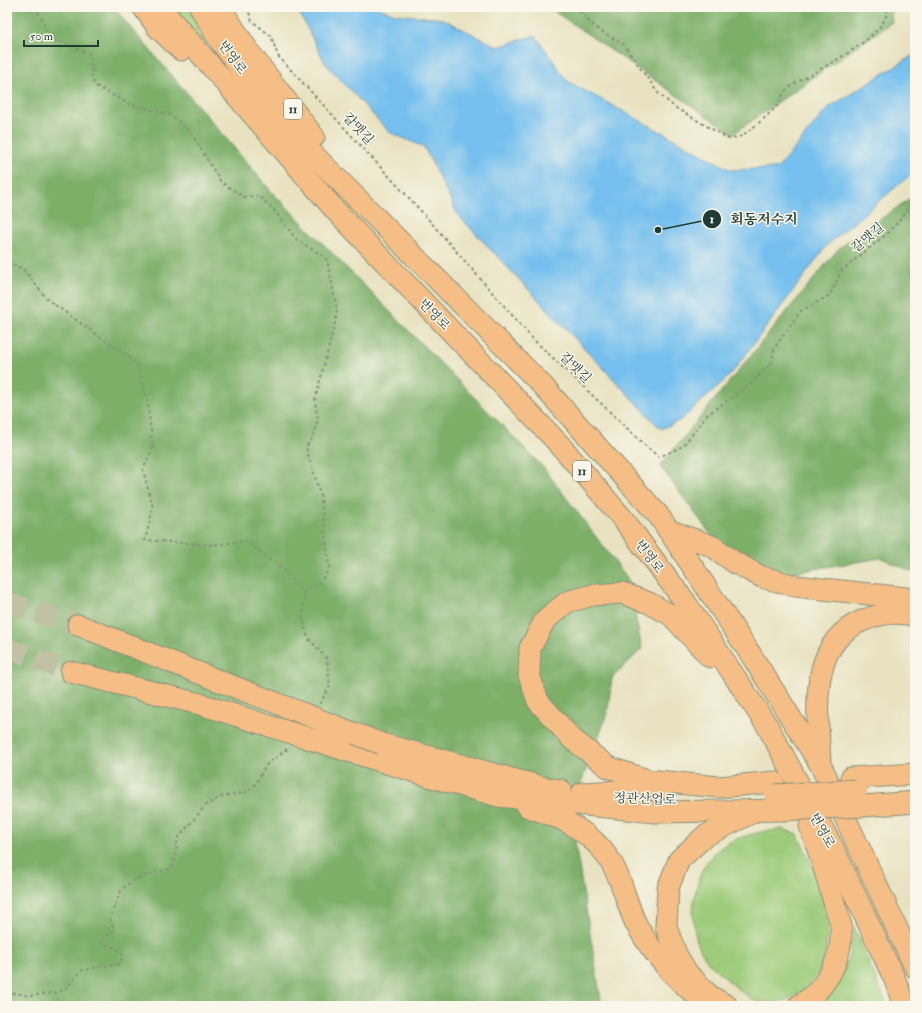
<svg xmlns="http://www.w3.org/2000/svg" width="922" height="1013" viewBox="0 0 922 1013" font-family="'IM FELL Double Pica','Noto Serif KR',serif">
  <rect width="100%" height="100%" fill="#fbf7ec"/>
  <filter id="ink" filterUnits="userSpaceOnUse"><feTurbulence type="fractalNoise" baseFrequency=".025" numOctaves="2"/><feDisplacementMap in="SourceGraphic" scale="8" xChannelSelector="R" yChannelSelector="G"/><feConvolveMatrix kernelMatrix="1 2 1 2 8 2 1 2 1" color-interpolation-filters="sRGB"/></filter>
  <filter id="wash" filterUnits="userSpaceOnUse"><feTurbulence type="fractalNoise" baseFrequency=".012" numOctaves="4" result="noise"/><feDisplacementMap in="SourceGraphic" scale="16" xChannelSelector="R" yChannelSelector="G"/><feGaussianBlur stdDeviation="0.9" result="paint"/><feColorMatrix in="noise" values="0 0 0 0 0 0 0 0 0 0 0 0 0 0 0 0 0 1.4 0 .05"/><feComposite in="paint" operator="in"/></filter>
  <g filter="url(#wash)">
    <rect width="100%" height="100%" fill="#e8e2c1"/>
    <g fill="#9ccb79" stroke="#5e8456">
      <polygon points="174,7 189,7 213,41 205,47"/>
      <path d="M782 829 797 834C805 852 819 874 824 892 829 914 829 943 822 964 814 987 788 1006 763 1003 751 1001 739 990 730 982 722 975 713 968 706 959 691 938 691 910 697 886 707 842 742 834 782 829Z"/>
      <path d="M854 927 887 1006H820C843 980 850 960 854 927Z"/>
    </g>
    <g fill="#7daf69" stroke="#4e764e">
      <polygon points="7,7 113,7 272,192 542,466 628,579 642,649 612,678 607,715 570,812 602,1006 7,1006"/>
      <polygon points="548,7 891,7 892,22 733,134"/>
      <polygon points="915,195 915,573 881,558 784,574 717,543 660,466 839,248"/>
    </g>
    <polygon fill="#75bfee" stroke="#4a7e91" points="298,7 375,7 395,14 443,19 498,47 535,35 567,81 731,170 778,168 828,108 915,54 915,171 828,244 731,374 681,420 661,429 458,215 424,147 389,132 325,63 297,8"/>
  </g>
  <g filter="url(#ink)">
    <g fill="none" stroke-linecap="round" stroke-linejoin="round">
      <g stroke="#c0c1a5" stroke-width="21" stroke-dasharray="21 10" stroke-linecap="butt">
        <polyline points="7,603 78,625"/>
        <polyline points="7,648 71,672"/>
      </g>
      <defs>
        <g id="highway">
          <polyline points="143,7 158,28 181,50"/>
          <polyline points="160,7 335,210 560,445 623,519 686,603 768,727 833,848 895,980 904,1006"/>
          <polyline points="200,7 216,35 257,91 302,143 542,385 659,516 753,658 820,764 915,967"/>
          <polyline points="220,7 249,52 314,137"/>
          <polyline points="668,530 712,546 734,562 762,577 795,586 915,599"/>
          <polyline points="78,625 214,679"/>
          <polyline points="710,657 671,615 649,603 622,593 593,595 567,602 545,620 530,648 529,675 538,701 571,738 608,767 647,780 719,787 774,782"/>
          <polyline points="71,672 200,704"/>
          <polyline points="382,744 542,787 561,790"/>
          <polyline points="342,749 435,778 498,796 655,812 782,810"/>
          <path d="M820 763C818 713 806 643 864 620 881 613 898 611 915 616"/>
          <polyline points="851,778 915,774"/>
          <polyline points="582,793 660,789"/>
          <polyline points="864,806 915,802"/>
          <path d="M528 807C559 816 591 831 609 859 622 878 626 903 636 924 653 955 681 987 712 1006"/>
          <polyline points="727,1006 710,996 688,974 677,956 666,927 668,888 679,860 705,836 751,813"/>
          <path d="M798 1006C826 990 843 959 841 926 840 920 837 912 835 906 828 879 819 852 810 826"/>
        </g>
      </defs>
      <use href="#highway" stroke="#84907a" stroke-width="23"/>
      <g stroke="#84907a" stroke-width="2" stroke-dasharray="3 3" stroke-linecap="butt">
        <path d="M35 7 43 20 48 40 64 42 91 55 92 79 96 86 129 104 169 114 189 130 221 182 244 197 259 196 273 209 297 240 325 257 328 264 337 310 336 319 315 400 318 420 312 439 306 447 321 497 329 566C327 578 314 587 304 593"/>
        <polyline points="247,7 252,21 271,36 278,56 421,211 533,339 649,449 659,457 683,446 707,415 752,383 771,363 775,347 801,311 830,295 841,271 888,233 915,202"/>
        <path d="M575 7 596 28 624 45 658 93 676 108 729 139C732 138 738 138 741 136 747 133 771 113 776 107 780 102 782 94 787 89 809 72 891 39 887 7"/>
        <polyline points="7,262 23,269 48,300 137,363 147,398 153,448 143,470 153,508 145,540 210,545 247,541 284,571 304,593 303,621 309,639 327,659 330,686 319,705"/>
        <polyline points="7,996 15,993 29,996 59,992 68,986 82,970 119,964 123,955 115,947 103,944 101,941 114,930 110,918 121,891 126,885 141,877 170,869 174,864 178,838 206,805 220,797 247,792 254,786 267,764 290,747"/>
      </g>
      <use href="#highway" stroke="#f6be87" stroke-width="21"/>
      <defs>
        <g id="highway-bridge">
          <polyline points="214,679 382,744"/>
          <polyline points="200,704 342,749"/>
          <polyline points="775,795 857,790"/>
          <polyline points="782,810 864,806"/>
        </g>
      </defs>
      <use href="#highway-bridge" stroke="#84907a" stroke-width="23" stroke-linecap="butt"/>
      <use href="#highway-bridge" stroke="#f6be87" stroke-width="21"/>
    </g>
  </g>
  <g text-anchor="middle" stroke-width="3" stroke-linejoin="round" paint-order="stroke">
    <g fill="#fbf7ec" stroke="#61756b" stroke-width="1">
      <rect x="284" y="99" width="18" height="20" rx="3"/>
      <rect x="573" y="461" width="18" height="20" rx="3"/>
    </g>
    <g font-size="12" font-weight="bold" fill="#1f3d34">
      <text x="293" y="113">11</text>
      <text x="582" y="475">11</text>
    </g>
    <g font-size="13" fill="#1f3d34" stroke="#fbf7ec">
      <text transform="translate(233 57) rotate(54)" y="5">번영로</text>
      <text transform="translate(359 128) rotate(47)" y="5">갈맷길</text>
      <text transform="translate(867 237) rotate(-40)" y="5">갈맷길</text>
      <text transform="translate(435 314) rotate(46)" y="5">번영로</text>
      <text transform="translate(576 367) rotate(44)" y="5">갈맷길</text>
      <text transform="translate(650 556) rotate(53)" y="5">번영로</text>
      <text transform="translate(645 798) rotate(2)" y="5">정관산업로</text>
      <text transform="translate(823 830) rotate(61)" y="5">번영로</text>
    </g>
  </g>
  <path fill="none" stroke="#1f3d34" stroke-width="1.5" d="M658 230L712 219"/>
  <g fill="#1f3d34" stroke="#fbf7ec" stroke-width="1.5">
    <circle cx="658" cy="230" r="4"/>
    <circle cx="712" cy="219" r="10"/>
  </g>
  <g font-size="12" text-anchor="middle" font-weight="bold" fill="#fff">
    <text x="712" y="223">1</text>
  </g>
  <g font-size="14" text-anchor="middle" font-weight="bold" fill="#1f3d34" stroke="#fbf7ec" stroke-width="3" stroke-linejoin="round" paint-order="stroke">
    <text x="764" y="224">회동저수지</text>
  </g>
  <rect width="922" height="1013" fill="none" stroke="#fbf7ec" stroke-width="24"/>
  <path d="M24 40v6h74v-6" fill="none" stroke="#1f3d34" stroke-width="2"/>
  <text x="30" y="40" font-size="12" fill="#1f3d34" stroke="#fbf7ec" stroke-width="3" paint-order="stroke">50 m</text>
</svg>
